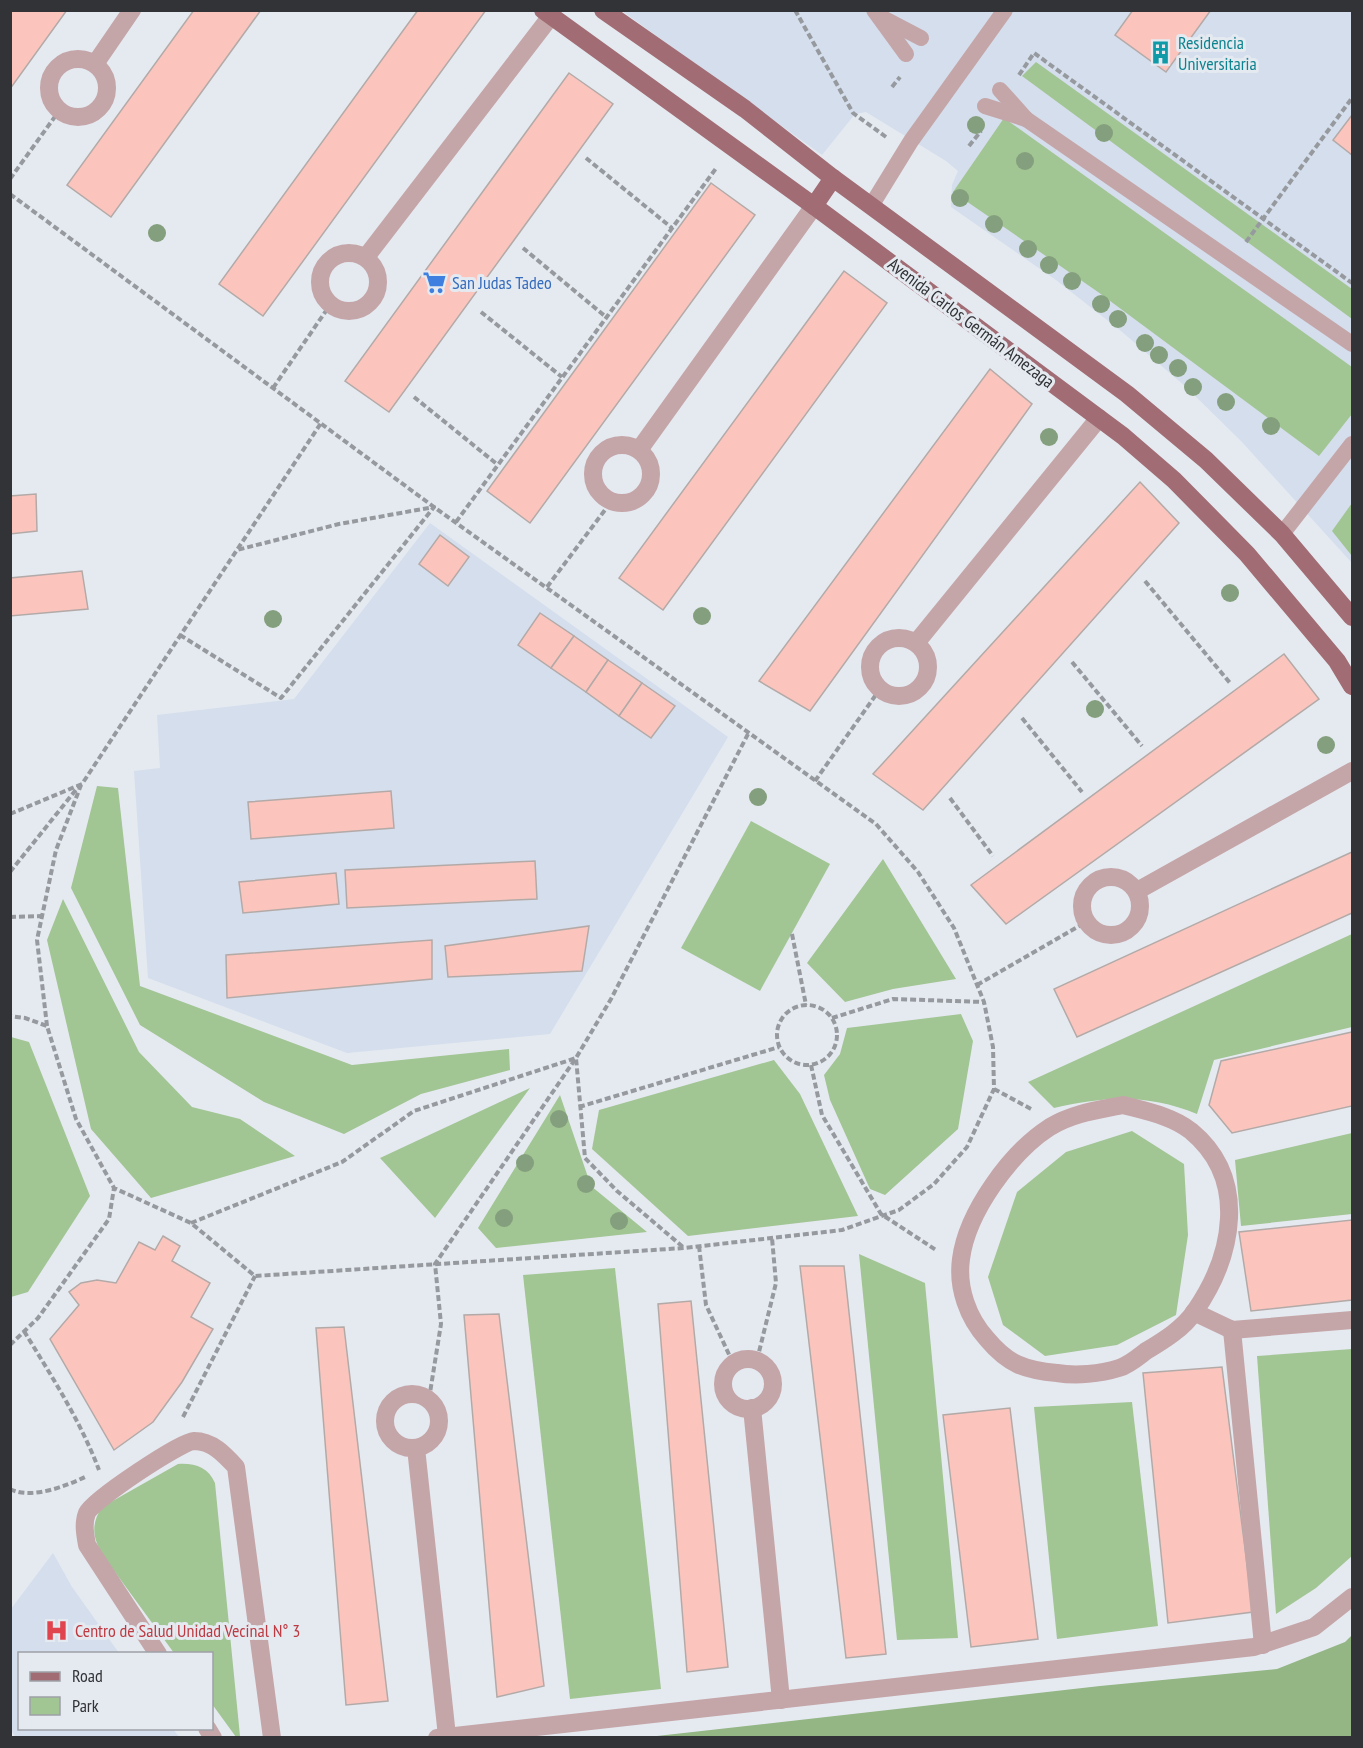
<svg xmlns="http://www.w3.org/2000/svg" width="1363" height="1748" viewBox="0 0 1363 1748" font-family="'PT Sans Narrow',sans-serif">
  <rect width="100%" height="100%" fill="#e5eaf1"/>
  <g fill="#d5deec">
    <polygon points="622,11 1352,11 1352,563 1241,441 1186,387 1121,331 1056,280 951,207 952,185 958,171 946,161 866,112 855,114 822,155"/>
    <polygon points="430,523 728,737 550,1034 347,1053 148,978 134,771 160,768 157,715 294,699"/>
    <polygon points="53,1553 72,1587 119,1653 20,1654 20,1728 173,1729 179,1737 16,1738 11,1730 11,1609"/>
  </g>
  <g fill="#a2c594">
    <polygon points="1036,62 1352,289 1352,319 1022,76"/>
    <polygon points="1004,118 1352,367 1352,414 1319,456 1098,292 953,192"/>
    <polygon points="1352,503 1352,556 1332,531"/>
    <polygon points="97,786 118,788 140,986 352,1065 509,1049 510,1070 421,1094 344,1134 264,1102 140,1025 71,888"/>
    <polygon points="751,821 830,864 760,991 681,948"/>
    <polygon points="883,859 956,979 893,989 845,1002 807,963"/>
    <polygon points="63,899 139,1052 192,1107 240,1119 295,1156 151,1198 91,1129 47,940"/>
    <path d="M1352 934V1027L1214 1060 1197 1114C1149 1094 1104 1096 1054 1108L1028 1082Z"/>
    <polygon points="961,1014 973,1041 958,1129 885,1195 870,1189 830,1100 824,1075 840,1054 847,1028"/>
    <polygon points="11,1037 29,1042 90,1196 28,1292 11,1297"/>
    <polygon points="774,1060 800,1094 858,1216 688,1236 592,1149 599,1110"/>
    <polygon points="530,1088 435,1218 380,1158"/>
    <polygon points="560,1095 591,1186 647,1232 496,1248 478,1228"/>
    <polygon points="1132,1131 1184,1164 1188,1235 1176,1315 1117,1345 1045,1356 1003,1325 988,1277 1017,1192 1066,1152"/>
    <polygon points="1352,1133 1352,1214 1241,1226 1235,1160"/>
    <polygon points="859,1254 925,1283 958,1638 897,1640"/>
    <polygon points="615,1268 661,1689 570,1699 523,1275"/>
    <polygon points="1352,1349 1352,1556 1316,1588 1276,1614 1257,1356"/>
    <polygon points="1132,1402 1158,1626 1057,1639 1034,1407"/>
    <path d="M178 1464C195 1463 208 1467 215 1483L240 1736 236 1737 212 1704V1654L174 1653 104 1557C93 1539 90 1525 102 1507Z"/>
  </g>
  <polygon fill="#93b684" points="1352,1635 1352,1737 648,1737 1100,1686 1277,1669 1345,1642"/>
  <g fill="#fbc5be" stroke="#b3aaa8" stroke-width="1.5">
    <polygon points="10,10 67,10 10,89"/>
    <polygon points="194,10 261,10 111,217 67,185"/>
    <polygon points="418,10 486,10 263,316 219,284"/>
    <polygon points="1133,10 1211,10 1166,72 1115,35"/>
    <polygon points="569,73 613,104 389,412 345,381"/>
    <polygon points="1352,115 1352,155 1333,140"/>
    <polygon points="711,183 755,215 530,523 487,491"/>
    <polygon points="844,271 887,303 663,610 619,578"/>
    <polygon points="990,369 1032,404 810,711 759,681"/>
    <polygon points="1140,482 1179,523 923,810 873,774"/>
    <polygon points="36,494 37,531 10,534 10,496"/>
    <polygon points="440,535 469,557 448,586 419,564"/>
    <polygon points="82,571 88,609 10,616 10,578"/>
    <polygon points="540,613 574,636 551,668 518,645"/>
    <polygon points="574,636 608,660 586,692 551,668"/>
    <polygon points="1284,654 1319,699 1006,924 971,885"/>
    <polygon points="608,660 642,683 619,716 586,692"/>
    <polygon points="642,683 675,706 651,738 619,716"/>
    <polygon points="391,791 394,828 251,839 248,802"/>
    <polygon points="1352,852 1352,913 1077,1037 1054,989"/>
    <polygon points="535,861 537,899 347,908 345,870"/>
    <polygon points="336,873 339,904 243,913 239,882"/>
    <polygon points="589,926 582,971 448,977 445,946"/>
    <polygon points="432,940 432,979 227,998 226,955"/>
    <polygon points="1352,1032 1352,1106 1232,1133 1209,1105 1221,1061"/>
    <polygon points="1352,1220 1352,1300 1251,1311 1239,1232"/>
    <polygon points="163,1236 180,1246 172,1261 210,1283 191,1317 213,1329 182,1382 153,1422 114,1450 50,1339 79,1305 69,1292 81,1283 97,1280 116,1283 139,1242 155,1250"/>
    <polygon points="800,1266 844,1266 886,1654 846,1658"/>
    <polygon points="691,1301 728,1667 687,1672 658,1304"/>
    <polygon points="499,1314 544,1686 497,1697 464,1315"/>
    <polygon points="344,1327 388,1701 346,1705 316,1328"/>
    <polygon points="1222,1367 1253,1612 1168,1623 1143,1373"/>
    <polygon points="1010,1408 1038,1639 971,1647 943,1415"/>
  </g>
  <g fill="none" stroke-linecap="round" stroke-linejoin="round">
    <g stroke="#969a9f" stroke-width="4" stroke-dasharray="6 3" stroke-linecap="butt">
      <polyline points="795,10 853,113 886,137"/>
      <polyline points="1019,75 1034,53 1352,283"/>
      <polyline points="892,87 900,77"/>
      <polyline points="969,146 981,131"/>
      <polyline points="586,158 672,228"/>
      <polyline points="10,179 59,111"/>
      <polyline points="10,194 434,507 876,824 918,872 954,928 984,1002 993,1047 994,1089 967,1147 934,1184 899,1210 842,1230 684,1248 255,1276 191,1223 114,1188 76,1119 47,1026 25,1018 10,1016"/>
      <polyline points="1246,242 1352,98"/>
      <polyline points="523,248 606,317"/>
      <polyline points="481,312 562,377"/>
      <polyline points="273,388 330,305"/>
      <polyline points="414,397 498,465"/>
      <polyline points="456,522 717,167"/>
      <polyline points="1145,581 1230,683"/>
      <polyline points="547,587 611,502"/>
      <polyline points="180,635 281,698 434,507 339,524 237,550"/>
      <polyline points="1072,662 1142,746"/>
      <polyline points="1022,718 1082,792"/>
      <polyline points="815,781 880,689"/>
      <polyline points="950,798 993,856"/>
      <polyline points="10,814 82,784 321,423"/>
      <polyline points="10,872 79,786"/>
      <polyline points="10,917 42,916"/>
      <polyline points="792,934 806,1005"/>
      <polyline points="977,985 1086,922"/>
      <circle cx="807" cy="1035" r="30"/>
      <polyline points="832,1018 893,999 984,1002"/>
      <polyline points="47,1026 37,940 56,850 81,785"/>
      <polyline points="811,1065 822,1115 881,1214 936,1250"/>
      <polyline points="994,1089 1033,1110"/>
      <polyline points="579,1107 779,1047"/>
      <polyline points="191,1223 342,1162 414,1111 576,1058 585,1158 617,1191 683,1247"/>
      <polyline points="699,1246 706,1305 733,1363"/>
      <path d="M24 1331C52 1377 80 1420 99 1470"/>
      <polyline points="10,1345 38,1318 109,1219 114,1188"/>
      <polyline points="757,1360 776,1283 772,1238"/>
      <polyline points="429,1399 441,1324 435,1264 576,1058 611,999 748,734"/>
      <polyline points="183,1417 255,1276"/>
      <path d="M10 1489C31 1500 66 1486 85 1477"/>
    </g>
    <g stroke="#c4a6a9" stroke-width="16">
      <polyline points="874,10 906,54"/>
      <polyline points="879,16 921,38"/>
      <polyline points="1000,90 1026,119 1352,344"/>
      <polyline points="985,106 1026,119"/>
      <polyline points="871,206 911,141 1005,10"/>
      <polyline points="1282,534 1352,444"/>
    </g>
    <g stroke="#c4a6a9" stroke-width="18">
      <circle cx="78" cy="88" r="29"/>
      <polyline points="95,64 132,10"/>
      <circle cx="349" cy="282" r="29"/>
      <polyline points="366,257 551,16"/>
      <circle cx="622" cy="474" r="29"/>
      <polyline points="639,450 814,206"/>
      <circle cx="899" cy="667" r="29"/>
      <polyline points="916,643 1099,418"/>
      <circle cx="1111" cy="906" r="29"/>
      <polyline points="1137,891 1352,771"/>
      <path d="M1123 1105C1146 1111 1172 1116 1191 1131 1249 1179 1233 1256 1195 1311 1184 1328 1163 1341 1146 1351 1138 1357 1129 1365 1119 1368 1100 1374 1076 1376 1057 1373 1024 1370 1008 1364 987 1339 968 1318 957 1288 961 1259 967 1212 1011 1152 1050 1127 1073 1113 1098 1110 1123 1105Z"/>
      <polyline points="1194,1312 1232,1330 1352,1320"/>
      <polyline points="1232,1330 1263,1645"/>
      <circle cx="748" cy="1384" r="25"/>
      <circle cx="412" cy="1421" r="27"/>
      <polyline points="752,1408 781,1700"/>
      <polyline points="416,1448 447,1736"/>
      <path d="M158 1654 87 1545C85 1534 83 1523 87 1513 93 1500 180 1442 194 1441 212 1441 224 1454 236 1467L272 1738"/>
      <polyline points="207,1728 213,1738"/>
      <polyline points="437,1738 1254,1647 1314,1627 1352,1597"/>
    </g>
    <g stroke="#a16c73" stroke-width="18">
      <polyline points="543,10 814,206 1123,436 1174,480 1247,554 1337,661 1352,686"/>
      <polyline points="603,10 745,109 833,178 1127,394 1206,460 1282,534 1352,617"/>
      <polyline points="814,206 833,178"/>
    </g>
  </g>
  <g fill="#849f7d">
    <circle cx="976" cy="125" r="9"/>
    <circle cx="1104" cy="133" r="9"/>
    <circle cx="1025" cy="161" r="9"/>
    <circle cx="960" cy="198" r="9"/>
    <circle cx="994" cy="224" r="9"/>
    <circle cx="157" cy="233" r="9"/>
    <circle cx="1028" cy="249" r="9"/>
    <circle cx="1049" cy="265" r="9"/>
    <circle cx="1072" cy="281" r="9"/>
    <circle cx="1101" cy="304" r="9"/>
    <circle cx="1118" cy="319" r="9"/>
    <circle cx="1145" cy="343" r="9"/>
    <circle cx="1159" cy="355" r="9"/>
    <circle cx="1178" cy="368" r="9"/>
    <circle cx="1193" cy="387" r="9"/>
    <circle cx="1226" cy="402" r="9"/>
    <circle cx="1271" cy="426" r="9"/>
    <circle cx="1049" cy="437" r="9"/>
    <circle cx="1230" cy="593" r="9"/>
    <circle cx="702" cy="616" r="9"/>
    <circle cx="273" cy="619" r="9"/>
    <circle cx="1095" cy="709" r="9"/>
    <circle cx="1326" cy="745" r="9"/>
    <circle cx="758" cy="797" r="9"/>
    <circle cx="559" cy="1119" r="9"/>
    <circle cx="525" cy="1163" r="9"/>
    <circle cx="586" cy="1184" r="9"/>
    <circle cx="504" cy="1218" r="9"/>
    <circle cx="619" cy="1221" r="9"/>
  </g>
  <defs>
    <symbol id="building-bare" viewBox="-9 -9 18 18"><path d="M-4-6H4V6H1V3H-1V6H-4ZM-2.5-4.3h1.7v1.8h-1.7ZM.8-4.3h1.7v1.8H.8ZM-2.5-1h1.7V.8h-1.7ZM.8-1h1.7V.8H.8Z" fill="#0f9aa8" stroke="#e5eaf1" stroke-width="2.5" paint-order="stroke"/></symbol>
    <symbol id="supermarket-bare" viewBox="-9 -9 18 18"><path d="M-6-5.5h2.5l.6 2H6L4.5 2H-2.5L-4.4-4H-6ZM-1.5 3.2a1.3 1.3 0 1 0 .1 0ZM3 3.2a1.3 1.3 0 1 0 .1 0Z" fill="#3f7fe0" stroke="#e5eaf1" stroke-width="2.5" paint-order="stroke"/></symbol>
    <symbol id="hospital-bare" viewBox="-9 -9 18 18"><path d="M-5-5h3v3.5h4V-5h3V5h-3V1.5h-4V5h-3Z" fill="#e0444e" stroke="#e5eaf1" stroke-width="2.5" paint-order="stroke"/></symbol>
  </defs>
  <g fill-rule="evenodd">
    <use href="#building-bare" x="1144" y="36" width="33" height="33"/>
    <use href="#supermarket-bare" x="418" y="266" width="33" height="33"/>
    <use href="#hospital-bare" x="40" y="1614" width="33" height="33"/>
  </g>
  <g text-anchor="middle" stroke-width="6" stroke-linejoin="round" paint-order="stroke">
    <g font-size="18" fill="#0d838f" stroke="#e5eaf1" text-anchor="start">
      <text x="1178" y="49">Residencia<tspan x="1178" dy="21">Universitaria</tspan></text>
    </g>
    <g font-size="18" fill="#366cbe" stroke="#e5eaf1" text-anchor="start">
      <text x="452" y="289">San Judas Tadeo</text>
    </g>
    <g font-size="18" fill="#313336" stroke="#e5eaf1">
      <text transform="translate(971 323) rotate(37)" y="6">Avenida Carlos Germán Amezaga</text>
    </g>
    <g font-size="18" fill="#be3a42" stroke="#e5eaf1" text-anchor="start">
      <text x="75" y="1637">Centro de Salud Unidad Vecinal N° 3</text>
    </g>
  </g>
  <rect width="1363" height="1748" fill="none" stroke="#313336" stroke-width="24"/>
  <rect x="18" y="1652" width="195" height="78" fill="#e5eaf1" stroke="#9da1a6" stroke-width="1.5"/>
  <rect x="30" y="1672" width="30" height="9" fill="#a16c73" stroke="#9da1a6" stroke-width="1.5"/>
  <text x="72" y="1682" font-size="18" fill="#313336">Road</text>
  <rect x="30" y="1697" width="30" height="18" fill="#a2c594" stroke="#9da1a6" stroke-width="1.5"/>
  <text x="72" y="1712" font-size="18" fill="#313336">Park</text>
</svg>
